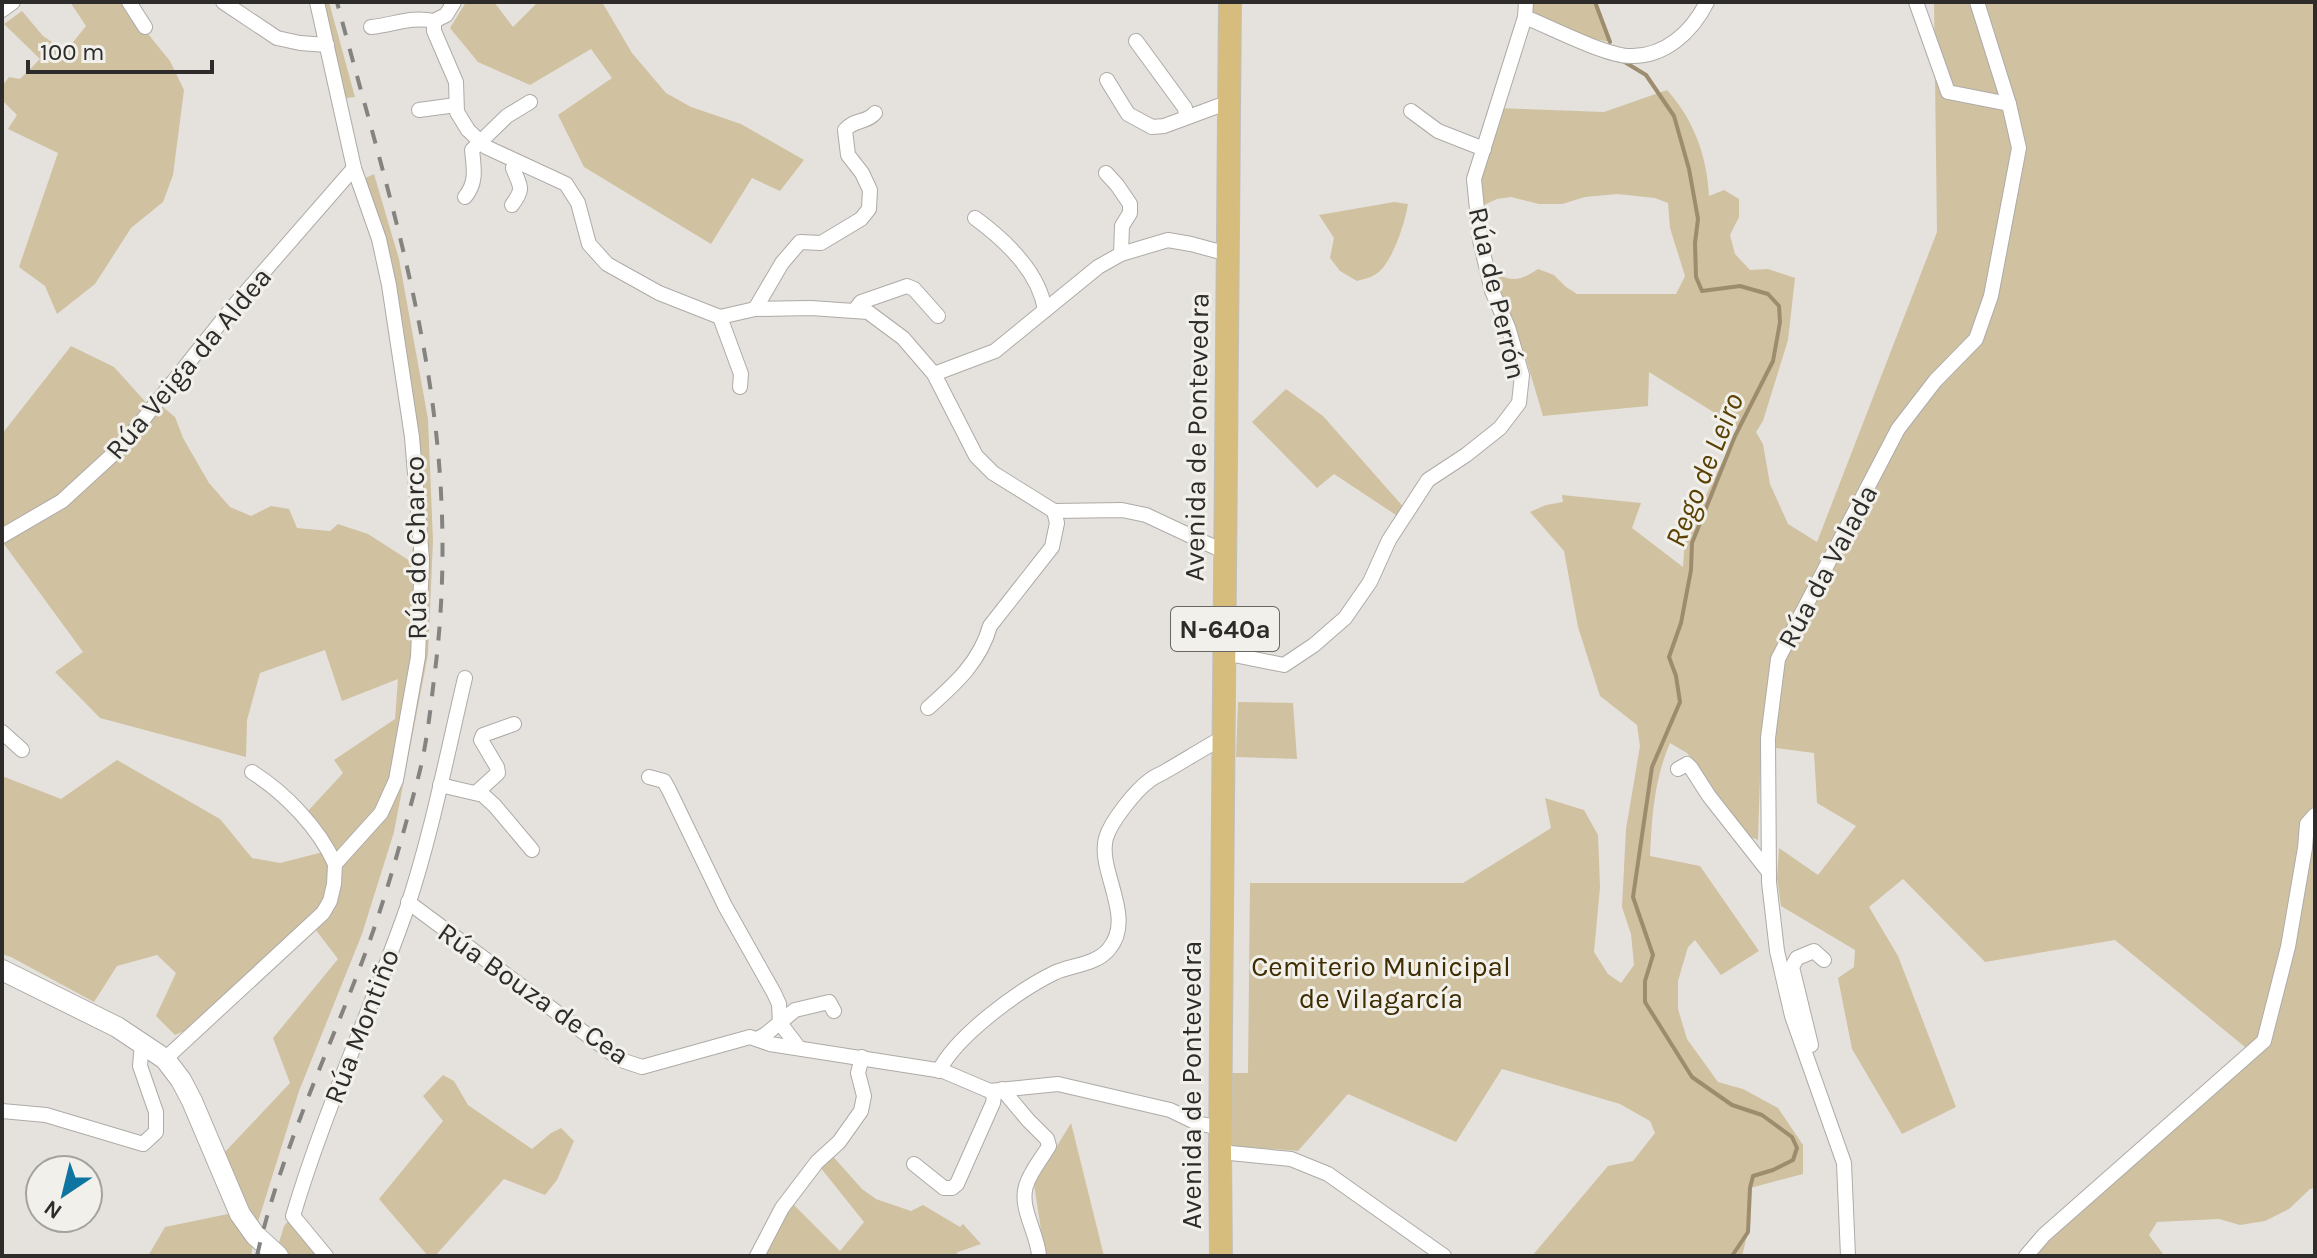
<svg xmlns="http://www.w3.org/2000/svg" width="2317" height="1258" viewBox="0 0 2317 1258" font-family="Karla,sans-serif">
  <rect width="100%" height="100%" fill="#e5e2dd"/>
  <g fill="#d0c1a1">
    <polygon points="70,2 122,2 170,61 184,90 173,175 163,202 131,228 95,284 57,314 45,286 19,267 58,153 8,129 17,115 2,100 2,86 9,77 20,79 40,59 4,24 22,11 43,36 66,51 86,26"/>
    <polygon points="317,2 329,2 355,97 339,99"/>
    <polygon points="466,2 494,2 513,27 538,2 602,2 632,53 666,93 691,107 741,124 804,160 780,191 752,178 711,244 584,167 558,115 612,78 591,49 530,85 478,62 450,28"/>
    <polygon points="1526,2 1595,2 1610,42 1563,33 1525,17"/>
    <path d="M1934 2H2315V1188L2310 1189 2289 1209 2265 1221 2240 1225 2219 1219 2157 1222 2149 1235 2163 1254 2026 1256 2251 1052 2115 940 1985 962 1903 879 1869 907 1898 956 1956 1107 1902 1134 1852 1049 1838 978 1854 967 1855 950 1781 906 1777 878 1779 848 1818 875 1856 826 1817 803 1814 753 1761 746 1758 840 1748 836 1687 753 1670 743C1654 780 1652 816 1650 856L1700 866 1759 951 1721 975 1695 940 1688 947 1678 981V1009L1687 1039 1718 1082 1743 1089 1778 1108 1803 1145V1174L1750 1188 1748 1232 1742 1256H1532L1608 1166 1633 1161 1655 1133 1650 1121 1620 1104 1502 1069 1456 1142 1348 1094 1298 1151 1220 1145V1073H1248L1250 883H1463L1551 828 1545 798 1584 810 1598 835 1600 887 1594 952 1608 974 1621 983 1634 965 1631 934 1622 907 1626 829 1640 746 1637 725 1600 696 1578 627 1564 551 1530 512 1546 505 1563 502 1562 495 1641 503 1632 528 1683 567 1685 538 1739 428 1649 372 1648 406 1543 416 1524 352 1508 327 1487 270C1510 280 1516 284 1538 269L1554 275 1566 287 1577 294H1676L1685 276 1670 228 1668 203 1655 198 1617 194 1585 197 1562 204H1539L1511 197 1497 199 1477 208 1474 179 1497 108 1604 112 1667 90C1694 120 1707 156 1709 196L1724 190 1739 199V217L1730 235 1735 254 1750 270 1768 269 1795 278 1788 340 1763 421 1756 432 1763 444 1770 484 1788 524 1817 542 1937 232Z"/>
    <polygon points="374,174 399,259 428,419 433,541 428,654 394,832 362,934 299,1091 257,1225 224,1153 290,1083 273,1038 338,959 312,925 205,1022 175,1035 156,1016 176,973 157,955 117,966 94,1002 11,957 2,954 2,776 61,799 117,760 220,819 252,858 280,863 327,851 316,832 308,811 343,773 334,760 395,719 398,679 342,701 325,650 260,673 247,720 246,757 100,718 55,672 83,652 4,544 46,511 2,536 2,434 71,346 114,367 151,408 157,402 175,417 183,438 209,483 230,507 251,516 271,506 289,509 297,528 330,531 338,524 368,534 410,561 413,547 401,364 359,181"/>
    <path d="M1394 202 1408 204C1405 223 1392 264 1376 274 1371 278 1363 279 1357 281L1340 271 1330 258 1334 238 1319 215Z"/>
    <polygon points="1286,389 1323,416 1407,511 1402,519 1334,474 1317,488 1252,422"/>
    <polygon points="1238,702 1293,703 1297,759 1236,757"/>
    <polygon points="443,1075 454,1081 468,1105 532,1149 551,1133 561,1128 574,1141 557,1180 545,1195 504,1179 435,1256 428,1256 379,1199 443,1121 423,1096"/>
    <polygon points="1071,1123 1104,1256 1045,1256 1034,1184"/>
    <polygon points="829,1152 862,1189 876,1199 911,1211 923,1205 960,1227 963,1224 981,1244 958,1252 954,1256 758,1256 789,1200 840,1251 864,1222 820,1167"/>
    <polygon points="235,1202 255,1235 251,1256 148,1256 165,1227 228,1214"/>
    <polygon points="293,1216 326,1256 275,1256 284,1226"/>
  </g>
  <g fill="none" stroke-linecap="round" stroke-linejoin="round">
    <g stroke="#9d8d6e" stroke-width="4">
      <polyline points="1595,2 1610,42"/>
      <polyline points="1623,61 1646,75 1674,116 1689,169 1698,219 1695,243 1696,277 1702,291 1740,286 1768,294 1779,306 1780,322 1773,361 1735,436 1692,543 1691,570 1681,623 1669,657 1676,676 1680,702 1652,767 1633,897 1653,955 1645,981 1645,1002 1692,1077 1732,1105 1762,1115 1792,1137 1797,1148 1793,1160 1773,1170 1753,1176 1750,1188 1748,1232 1732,1256"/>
    </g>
    <defs>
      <g id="street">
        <polyline points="129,2 145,27"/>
        <polyline points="223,2 277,38 300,43 327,45"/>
        <polyline points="454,2 446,15 434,21 434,31 456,82 457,112 468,130 486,147 566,184 578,203 589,244 607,264 659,293 720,317 755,309 811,308 868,312 903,338 934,374 976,456 993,473 1054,511 1122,510 1146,515 1225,552"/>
        <polyline points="1916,2 1948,92 2009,104"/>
        <polyline points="2,10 13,2"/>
        <path d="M1525 17C1550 27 1606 56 1630 56 1665 57 1692 32 1707 2"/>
        <path d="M371 27C394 25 410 16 434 21"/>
        <polyline points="1136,41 1185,108 1186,117"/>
        <polyline points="1107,80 1128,114 1152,127 1164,126 1229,102"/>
        <polyline points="419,110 456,105"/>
        <polyline points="1411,111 1438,131 1484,149"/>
        <polyline points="1106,173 1117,185 1130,204 1130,213 1122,226 1121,254"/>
        <path d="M465 197C477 182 474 169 472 150L507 116 530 102"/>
        <path d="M512 205C525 187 520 187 513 168L517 162"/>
        <path d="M975 218C1005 240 1039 272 1045 310"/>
        <path d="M755 309 782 263 800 242 821 243 861 219 869 209 870 190 862 173 848 155 845 130C854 119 867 123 875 113"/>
        <polyline points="854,311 861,302 907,286 914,289 938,316"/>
        <polyline points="720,317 741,374 740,387"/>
        <polyline points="934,374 995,351 1098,267 1121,254 1168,240 1191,244 1228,254"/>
        <polyline points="2,536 62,501 122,446 232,308 354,168"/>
        <polyline points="1224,653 1284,665 1314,645 1345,618 1370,582 1389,540 1428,480 1466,455 1500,428 1519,403 1522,375 1508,327 1492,291 1480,240 1474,179 1525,17 1526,2"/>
        <path d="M928 708C955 684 980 662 990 626L1052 547 1057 523 1054 511"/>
        <polyline points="2,732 22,750"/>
        <polyline points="1678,769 1687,764 1691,768 1709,796 1768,871"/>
        <path d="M252 772C285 793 319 828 335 864"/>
        <polyline points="649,777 664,781 669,790 725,906 774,993 779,1004 780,1023 799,1048"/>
        <polyline points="440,785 483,795 495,806 532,850"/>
        <polyline points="476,793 498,773 497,767 481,740 483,735 514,724"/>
        <polyline points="408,902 621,1060 642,1067 750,1037 770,1044 943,1071 990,1091 1058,1084 1170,1110 1197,1123 1220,1128"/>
        <polyline points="757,1039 766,1034 795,1010 829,1002 834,1011"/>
        <polyline points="1811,1045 1792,967 1797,958 1814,951 1824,960"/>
        <polyline points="165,1059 323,913 330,901 334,884 335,864 381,813 396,780 418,657 422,560 412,437 389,285 379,239 354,168 317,2"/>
        <path d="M939 1071C956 1036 1019 990 1054 973 1071 965 1096 965 1109 949 1136 917 1097 871 1106 838 1111 821 1136 790 1150 780 1155 776 1161 774 1166 771 1185 760 1204 748 1224 737"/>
        <path d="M1002 1089 1028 1120 1047 1139 1049 1146C1042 1158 1030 1172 1026 1186 1019 1208 1038 1234 1039 1256"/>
        <polyline points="2,1111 46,1115 143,1144 156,1132 156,1112 140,1066 142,1043"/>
        <polyline points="1220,1152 1291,1159 1328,1174 1444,1256"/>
        <polyline points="914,1164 944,1188 952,1188 957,1184 993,1103 994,1096 990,1091"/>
        <path d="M326 1256 293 1216C324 1111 371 1011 407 908 432 833 447 754 465 678"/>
        <polyline points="757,1256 782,1208 817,1162 839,1142 861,1111 864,1096 858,1073 862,1057"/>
        <polyline points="1848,1256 1844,1163 1792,1016 1777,951 1769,882 1768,738 1778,659 1898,429 1935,381 1976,339 1991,296 2019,148 2009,104 1977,2"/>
        <polyline points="2026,1256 2044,1235 2264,1041 2288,947 2305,848 2307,824 2315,815"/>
      </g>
      <polyline id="secondary" points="2,970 117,1027 165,1059 181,1080 192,1101 240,1214 255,1235 278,1256"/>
      <polyline id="primary" points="1221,1256 1220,1152 1230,2"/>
    </defs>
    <use href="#street" stroke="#aeaba7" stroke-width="16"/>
    <use href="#secondary" stroke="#aeaba7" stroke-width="22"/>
    <use href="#primary" stroke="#c0c0bf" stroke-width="24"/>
    <use href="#street" stroke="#fff" stroke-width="14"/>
    <use href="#secondary" stroke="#fff" stroke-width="20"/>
    <use href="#primary" stroke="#d6bc7d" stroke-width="22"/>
    <path stroke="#858380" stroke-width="4" stroke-dasharray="14 14" stroke-linecap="butt" d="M257 1256C280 1154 325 1060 362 962 384 904 401 842 417 782 426 749 430 714 434 679 446 589 445 497 433 407 415 270 372 135 337 2"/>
  </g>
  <g text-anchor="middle" stroke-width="6" stroke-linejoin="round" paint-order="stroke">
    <rect fill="#f2f0ea" stroke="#686764" stroke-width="2" x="1171" y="607" width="108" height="44" rx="6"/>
    <g font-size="26" font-weight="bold" fill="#2d2c2b">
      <text x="1225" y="638">N-640a</text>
    </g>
    <g font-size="28" fill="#2d2c2b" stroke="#f2f0ea">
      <text transform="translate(1498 293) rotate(77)" y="10">Rúa de Perrón</text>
      <text transform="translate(188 363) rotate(-50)" y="10">Rúa Veiga da Aldea</text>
      <text transform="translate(1196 437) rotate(-89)" y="10">Avenida de Pontevedra</text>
      <text transform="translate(415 548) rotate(-91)" y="10">Rúa do Charco</text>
      <text transform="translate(1827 566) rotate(-62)" y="10">Rúa da Valada</text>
      <text transform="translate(534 993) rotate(35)" y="10">Rúa Bouza de Cea</text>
      <text transform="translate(361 1026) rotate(-69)" y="10">Rúa Montiño</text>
      <text transform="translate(1191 1085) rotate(-90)" y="10">Avenida de Pontevedra</text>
    </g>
    <g font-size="28" fill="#3f2d01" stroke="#f2f0ea">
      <text x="1381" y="976">Cemiterio Municipal<tspan x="1381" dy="32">de Vilagarcía</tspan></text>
    </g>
    <g font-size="30" font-style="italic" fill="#5a4205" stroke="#f2f0ea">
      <text transform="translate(1704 470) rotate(-68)" y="10">Rego de Leiro</text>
    </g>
  </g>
  <rect width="2317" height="1258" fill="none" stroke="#2d2c2b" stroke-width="8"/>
  <g transform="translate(64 1194) rotate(215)"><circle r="38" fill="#f2f0ea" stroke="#a3a29e" stroke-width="2"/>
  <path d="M0-6L14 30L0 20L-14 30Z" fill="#0e74a0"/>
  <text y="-12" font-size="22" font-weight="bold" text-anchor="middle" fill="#2d2c2b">N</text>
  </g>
  <path d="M28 60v12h184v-12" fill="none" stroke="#2d2c2b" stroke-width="4"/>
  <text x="40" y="60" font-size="24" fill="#2d2c2b" stroke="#f2f0ea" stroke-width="6" paint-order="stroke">100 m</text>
</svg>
